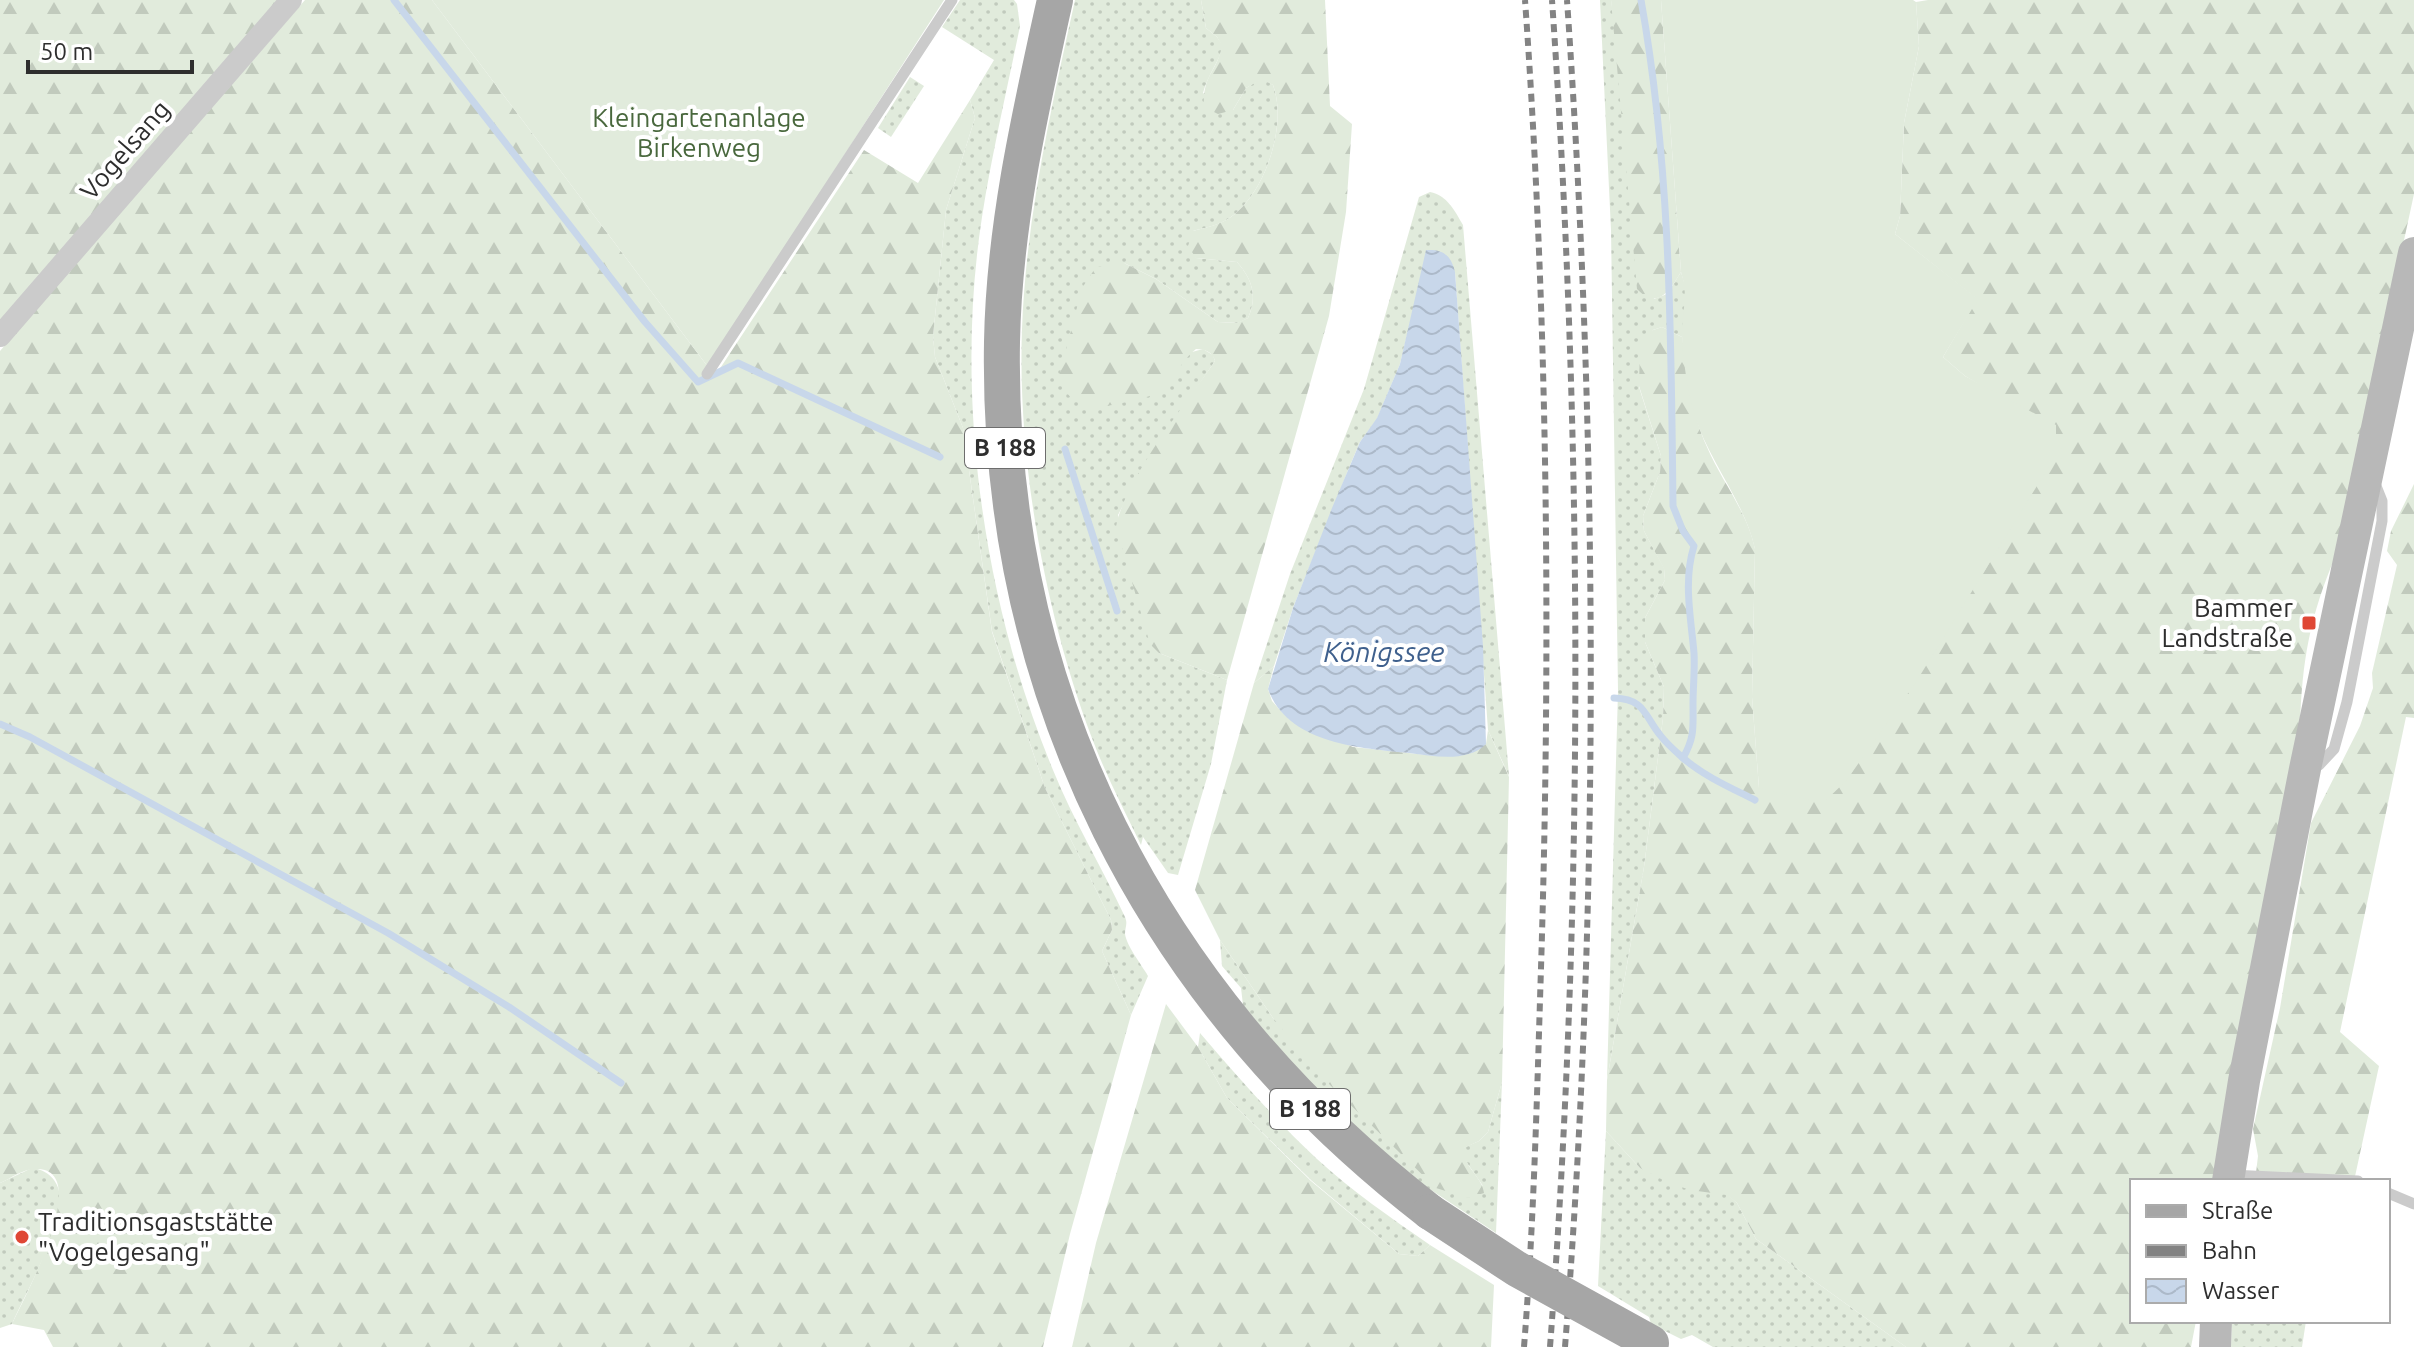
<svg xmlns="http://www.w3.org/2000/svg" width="2414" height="1347" viewBox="0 0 2414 1347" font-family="Ubuntu,sans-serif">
  <defs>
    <pattern id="grass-dots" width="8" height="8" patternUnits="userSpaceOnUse" patternTransform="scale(2)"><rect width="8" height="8" fill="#e1ebdc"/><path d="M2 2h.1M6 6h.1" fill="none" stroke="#c1cabd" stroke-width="1.8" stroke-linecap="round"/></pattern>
    <pattern id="forest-firs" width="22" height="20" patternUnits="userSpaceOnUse" patternTransform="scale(2)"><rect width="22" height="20" fill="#e1ebdc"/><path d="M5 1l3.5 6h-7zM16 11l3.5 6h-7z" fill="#c1cabd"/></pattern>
    <pattern id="water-waves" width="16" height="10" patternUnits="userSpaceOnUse" patternTransform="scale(2)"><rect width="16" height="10" fill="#c8d7ea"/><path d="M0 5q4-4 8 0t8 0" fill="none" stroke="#acb9c9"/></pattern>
  </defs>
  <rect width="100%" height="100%" fill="#fff"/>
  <g fill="url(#grass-dots)">
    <path d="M960 0H1014L1017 4 1020 26C1007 90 992 153 982 217 954 397 983 602 1053 770 1073 820 1102 867 1125 917 1128 924 1125 927 1125 934 1127 947 1142 965 1148 976L1131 1015 1102 951 1112 930 1111 920 1045 788 992 631 963 428 935 357 933 336 946 210 975 118 970 100 994 60 942 27Z"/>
    <path d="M1075 0H1201L1206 28 1217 37 1223 46C1219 62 1208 74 1203 93L1233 110 1246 88 1262 78 1273 85C1288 124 1265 196 1228 219 1219 225 1204 228 1193 231L1196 258 1237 262C1252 279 1258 296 1248 318L1238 323 1218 322 1156 279 1124 263 1192 352 1203 349 1213 355 1215 361 1144 465 1118 515 1159 653 1227 680 1211 764 1178 875 1168 873 1143 837 1141 845C1126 814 1110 783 1097 751 1047 625 1017 465 1022 329 1026 218 1051 109 1075 0Z"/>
    <polygon points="1600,0 1611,0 1654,299 1667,294 1681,272 1687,292 1682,337 1662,327 1653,330 1639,387 1661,456 1660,472 1643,516 1644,531 1664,568 1665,580 1645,618 1645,642 1664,687 1663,718 1644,867 1607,1080 1618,691 1611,230"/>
    <polygon points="910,77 924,86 891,137 878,128"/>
    <path d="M1430 192C1447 195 1455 211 1463 225L1509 776 1488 730 1455 272 1414 306 1400 364 1377 419 1360 442 1351 463 1293 608 1274 666 1254 683 1290 574 1364 389 1419 197Z"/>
    <polygon points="1220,940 1273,1018 1483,1186 1463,1157 1463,1148 1479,1141 1488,1132 1502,1082 1496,1233 1410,1176 1350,1124 1297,1071 1243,1005 1241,988 1222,966"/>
    <path d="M1200 1033C1237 1076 1275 1120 1317 1159 1352 1191 1391 1218 1430 1245L1418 1256 1399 1254 1312 1181 1227 1098 1198 1047Z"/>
    <polygon points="1606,1131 1640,1168 1727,1194 1737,1203 1756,1239 1906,1347 1713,1347 1692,1335 1681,1339 1651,1324 1649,1317 1598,1286"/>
    <path d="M32 1168C47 1170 58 1179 60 1196 64 1226 25 1294 12 1324L0 1328V1183Z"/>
    <polygon points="2232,1321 2306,1321 2302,1347 2231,1347"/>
  </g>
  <g fill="url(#forest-firs)">
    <polygon points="0,0 279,0 0,322"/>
    <path d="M305 0H432L708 367 717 373 864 150 918 183 970 100 975 118 946 210 933 336 935 357 963 428 992 632 1045 788 1111 920 1112 930 1102 951 1131 1015 1070 1234 1043 1347H53L44 1330 12 1324C22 1302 97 1165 34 1169 23 1169 10 1179 0 1183V351Z"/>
    <path d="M1201 0H1325L1330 106 1352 124 1346 212 1329 316 1227 680 1159 653 1150 644 1116 527C1124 480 1187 402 1215 361 1213 352 1205 349 1196 349 1181 360 1175 380 1160 391 1152 397 1140 398 1130 401 1101 409 1070 413 1059 377L1082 288 1096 267 1124 263 1156 279 1218 322 1237 323 1248 318C1258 296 1252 279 1237 262L1196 258 1188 246 1193 231C1204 228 1218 225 1228 219 1265 196 1288 124 1273 85L1262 79 1246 88 1233 110 1218 114 1204 107C1202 75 1217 72 1222 46L1217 37 1206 28Z"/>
    <path d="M1611 0H1661L1681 272C1670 290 1658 311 1637 289Z"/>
    <path d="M1928 0H2414V194L2336 555C2310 615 2302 661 2300 726L2216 1181H2132V1321H2196L2191 1347H1906L1756 1239 1737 1203 1727 1195 1690 1190 1667 1182 1640 1168 1606 1131 1607 1080 1644 867 1663 718 1664 687 1645 642V618L1665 580 1664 569 1644 531 1643 516 1660 472 1661 456 1639 386 1640 348 1653 330 1662 327 1682 337C1688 374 1691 412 1707 447 1722 482 1747 511 1755 549L1752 697 1759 788 1990 391 1965 376 1943 357 1977 299 1895 234 1900 216 1904 123 1919 46 1916 2Z"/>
    <polygon points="2414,484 2414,718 2406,717 2340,1032 2379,1066 2354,1181 2255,1181 2258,1156 2253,1129 2280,1008 2311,823 2360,726 2373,688 2372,673 2397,565 2387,551 2391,531"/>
    <path d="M1274 666 1268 689 1272 701 1280 710 1289 719 1353 747 1436 756 1486 744 1488 730 1509 777 1502 1082 1488 1132 1479 1141 1464 1148C1462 1166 1482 1176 1484 1193L1468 1198 1436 1188 1330 1085 1273 1018 1220 940 1195 890 1254 683Z"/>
    <polygon points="1166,1004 1198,1047 1227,1098 1311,1181 1399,1254 1418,1256 1430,1245 1494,1285 1491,1347 1072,1347 1096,1243"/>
  </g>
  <g fill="#e1ebdc">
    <polygon points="432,0 944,0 708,367"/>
    <path d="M1661 0H1913L1916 2 1919 46 1904 123 1900 216 1895 234 1978 299 1943 357 1965 376 2056 425V455L1916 682 1846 781 1823 803 1759 788 1752 697 1755 549C1744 500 1708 461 1694 413 1688 391 1682 356 1682 333 1682 308 1689 297 1681 272Z"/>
  </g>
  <path fill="url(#water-waves)" d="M1426 250C1443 249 1451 255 1455 272L1483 646 1486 744C1467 763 1434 756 1409 753 1360 748 1288 744 1268 689L1293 608 1332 508 1360 442 1377 418 1400 364Z"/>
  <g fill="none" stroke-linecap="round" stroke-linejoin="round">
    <g stroke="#c8d7ea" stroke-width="7">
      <polyline points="394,0 645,322 698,382 738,363 940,457"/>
      <path d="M1641 0C1671 167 1671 337 1673 506L1683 531 1694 546C1683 581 1691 618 1694 653 1695 670 1693 687 1693 704 1693 727 1695 737 1683 758"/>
      <polyline points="1065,449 1117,611"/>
      <path d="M1614 698C1645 699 1644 715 1660 735 1666 743 1675 751 1683 758 1704 776 1729 787 1755 800"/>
      <polyline points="0,724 30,737 388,933 509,1007 621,1083"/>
    </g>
    <g stroke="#cbcbcb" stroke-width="11">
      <polyline points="707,374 952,0"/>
      <polyline points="2310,767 2319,765 2334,749 2347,702 2382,521 2382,501 2374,481"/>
      <polyline points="2231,1175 2358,1181"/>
      <polyline points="2388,1193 2414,1204"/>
    </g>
    <polyline stroke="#cbcbcb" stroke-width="22" points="0,336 291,0"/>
    <g stroke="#b8b8b8" stroke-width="32">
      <polyline points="2228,1181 2244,1081 2305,769 2414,253"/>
      <polyline points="2215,1347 2216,1321"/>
    </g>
    <path stroke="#a6a6a6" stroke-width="36" d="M1055 0C1030 113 1004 226 1002 342 996 695 1153 998 1430 1212"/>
    <g stroke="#838383" stroke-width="6" stroke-dasharray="8 6" stroke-linecap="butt">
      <path d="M1524 1347C1534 1221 1537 1094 1541 968 1551 645 1548 322 1525 0"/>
      <path d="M1550 1347C1584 899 1583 448 1552 0"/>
      <path d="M1565 1347C1600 900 1598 448 1567 0"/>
    </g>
    <polyline stroke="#a6a6a6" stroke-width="36" points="1430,1212 1517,1269 1651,1343"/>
  </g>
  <g fill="#df4735" stroke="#fff" stroke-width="3">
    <rect x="2301" y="615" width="16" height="16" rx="4"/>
    <circle cx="22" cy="1237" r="8"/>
  </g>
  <g text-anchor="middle" stroke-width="8" stroke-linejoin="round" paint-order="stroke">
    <g fill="#fff" stroke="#6d6d6d" stroke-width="2">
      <rect x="965" y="428" width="80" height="40" rx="6"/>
      <rect x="1270" y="1089" width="80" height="40" rx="6"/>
    </g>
    <g font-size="24" font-weight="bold" fill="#2e2e2e">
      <text x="1005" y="456">B 188</text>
      <text x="1310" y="1117">B 188</text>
    </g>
    <g font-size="26" fill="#49683d" stroke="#fff">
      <text x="699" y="127">Kleingartenanlage<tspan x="699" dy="30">Birkenweg</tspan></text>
    </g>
    <g font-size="26" fill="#2e2e2e" stroke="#fff">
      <text transform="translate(125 150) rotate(-49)" y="9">Vogelsang</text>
    </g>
    <g font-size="26" fill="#2e2e2e" stroke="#fff" text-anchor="end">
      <text x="2293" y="617">Bammer<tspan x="2293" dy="30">Landstraße</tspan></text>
      <text x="38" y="1231" text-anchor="start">Traditionsgaststätte<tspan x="38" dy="30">"Vogelgesang"</tspan></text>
    </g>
    <g font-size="28" font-style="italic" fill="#3f608d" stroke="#fff">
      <text x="1384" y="662">Königssee</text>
    </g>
  </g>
  <rect x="2130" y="1179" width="260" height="144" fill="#ffffff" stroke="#ababab" stroke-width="2"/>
  <rect x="2146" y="1205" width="40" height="12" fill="#a6a6a6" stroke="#ababab" stroke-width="2"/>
  <text x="2202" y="1219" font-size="24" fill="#2e2e2e">Straße</text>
  <rect x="2146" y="1245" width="40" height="12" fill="#838383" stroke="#ababab" stroke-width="2"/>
  <text x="2202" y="1259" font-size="24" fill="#2e2e2e">Bahn</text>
  <rect x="2146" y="1279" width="40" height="24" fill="url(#water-waves)" stroke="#ababab" stroke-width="2"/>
  <text x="2202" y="1299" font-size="24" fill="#2e2e2e">Wasser</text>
  <path d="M28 60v12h164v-12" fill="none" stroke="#2e2e2e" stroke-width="4"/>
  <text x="40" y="60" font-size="24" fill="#2e2e2e" stroke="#ffffff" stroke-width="6" paint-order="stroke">50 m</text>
</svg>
